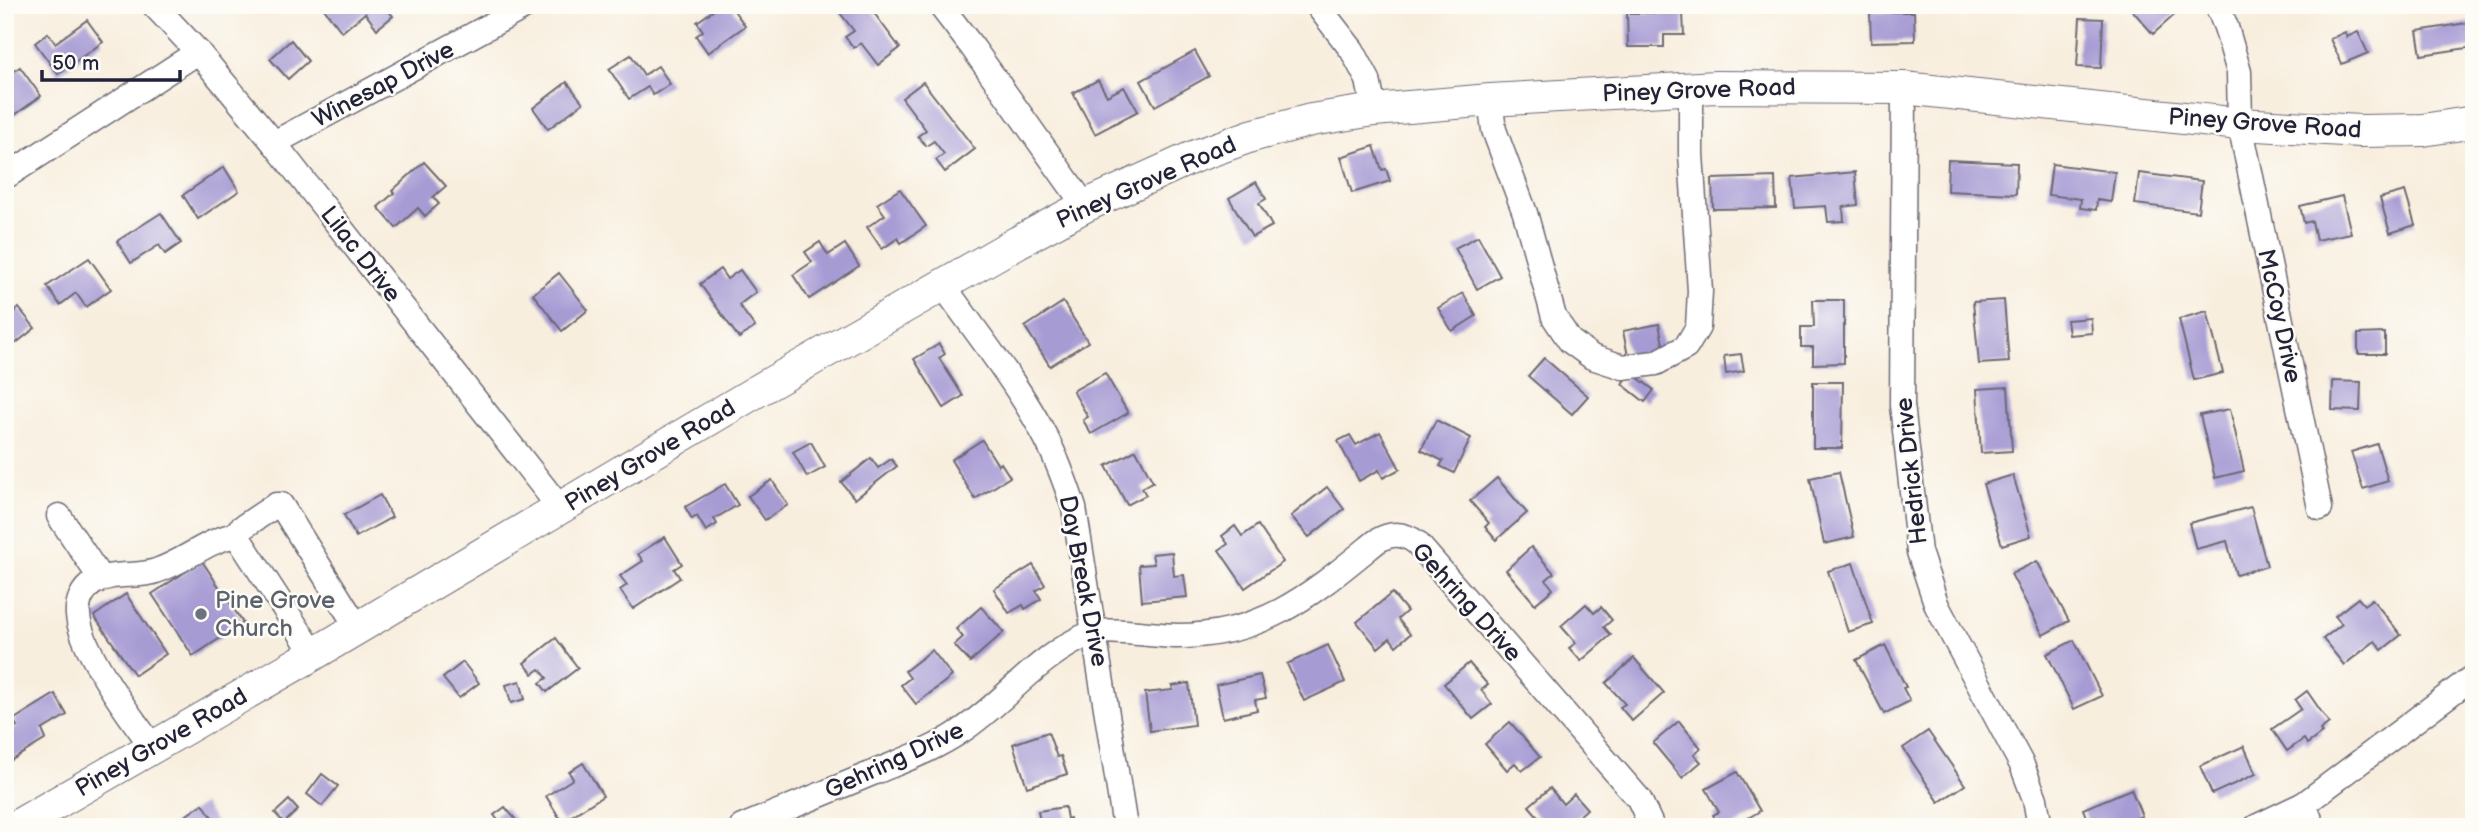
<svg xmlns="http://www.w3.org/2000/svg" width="2479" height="832" viewBox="0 0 2479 832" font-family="'Balsamiq Sans',sans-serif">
  <rect width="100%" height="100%" fill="#fdfcf7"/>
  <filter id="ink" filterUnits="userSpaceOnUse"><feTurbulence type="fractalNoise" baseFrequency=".0143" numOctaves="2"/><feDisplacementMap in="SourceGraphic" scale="14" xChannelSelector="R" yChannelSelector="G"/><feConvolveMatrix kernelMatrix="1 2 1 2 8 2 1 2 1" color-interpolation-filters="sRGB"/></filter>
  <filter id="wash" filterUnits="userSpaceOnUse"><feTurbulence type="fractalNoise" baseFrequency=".00686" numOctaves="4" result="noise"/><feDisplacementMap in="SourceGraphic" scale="28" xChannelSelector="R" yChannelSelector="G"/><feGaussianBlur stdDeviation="1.57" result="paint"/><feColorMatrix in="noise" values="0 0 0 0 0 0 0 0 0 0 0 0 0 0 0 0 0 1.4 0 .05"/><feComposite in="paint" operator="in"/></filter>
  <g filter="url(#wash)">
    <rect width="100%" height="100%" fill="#f8eede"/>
    <g id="blocks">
      <g fill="#a79bd4">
        <polygon points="321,5 384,5 393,16 377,29 365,13 342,32"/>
        <polygon points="721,5 730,5 745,26 708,53 696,36 703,31 697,22"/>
        <polygon points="851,5 868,5 900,48 878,65 861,43 854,48 845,37 854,31 840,13"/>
        <polygon points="2138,5 2174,5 2179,11 2153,34 2132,10"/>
        <polygon points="1870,12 1914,12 1915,41 1871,42"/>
        <polygon points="1627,13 1683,13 1684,35 1664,35 1664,47 1628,47"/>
        <polygon points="2080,18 2103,19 2101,68 2077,67"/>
        <polygon points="87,20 103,42 58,74 35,43 48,33 55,43"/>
        <polygon points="2473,22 2474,47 2421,55 2417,31"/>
        <polygon points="2345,32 2347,37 2358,32 2368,53 2342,64 2330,39"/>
        <polygon points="291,40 308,61 288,79 270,59"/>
        <polygon points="1195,51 1209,76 1155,106 1141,81"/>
        <polygon points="631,55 644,75 658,66 670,84 653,95 648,87 629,99 609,69"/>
        <polygon points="20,67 41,96 8,120 5,116 5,78"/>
        <polygon points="1098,80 1107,96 1124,87 1138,111 1095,134 1073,93"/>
        <polygon points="567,82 583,103 548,129 533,108"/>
        <polygon points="923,82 975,149 945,172 936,160 944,154 934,141 926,146 918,136 926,130 902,98"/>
        <polygon points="1374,146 1382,170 1386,169 1390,181 1352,193 1341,157"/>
        <polygon points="1948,160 2017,163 2016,194 1947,191"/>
        <polygon points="424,162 446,186 433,197 439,204 425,216 418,208 396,228 378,207 394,193 392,191"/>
        <polygon points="2052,164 2115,172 2111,202 2097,200 2096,210 2080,208 2081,199 2048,195"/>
        <polygon points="224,167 239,191 198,219 183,195"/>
        <polygon points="1855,172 1858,205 1843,207 1844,221 1828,222 1826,206 1795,208 1792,178"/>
        <polygon points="2139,173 2202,181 2198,212 2135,204"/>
        <polygon points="1775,177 1776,208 1713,209 1712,179"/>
        <polygon points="1256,182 1266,199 1259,203 1272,226 1252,237 1229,198"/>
        <polygon points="900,189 926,226 901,243 898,238 882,249 867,227 885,215 877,204"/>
        <polygon points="2405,191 2415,225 2390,233 2380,198"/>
        <polygon points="2342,196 2351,233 2316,240 2312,221 2304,223 2300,206"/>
        <polygon points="161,213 181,243 165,254 159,245 131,263 117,241"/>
        <polygon points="1478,236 1500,276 1477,289 1455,248"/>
        <polygon points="820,242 828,255 845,244 859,266 809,299 793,275 812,262 805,252"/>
        <polygon points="89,258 111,289 86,307 76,293 60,305 47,286"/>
        <polygon points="720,269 727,279 740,270 756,292 739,305 755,327 739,338 700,284"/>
        <polygon points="559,273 588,310 562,331 533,294"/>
        <polygon points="1463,293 1476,316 1452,331 1438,308"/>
        <polygon points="1813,300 1844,300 1844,363 1813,364 1813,347 1801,347 1801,327 1814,327"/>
        <polygon points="2004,300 2009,362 1979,364 1973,302"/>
        <polygon points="1063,302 1088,342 1050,366 1025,327"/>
        <polygon points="19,308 35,328 5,352 5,319"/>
        <polygon points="2207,311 2223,373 2194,380 2179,319"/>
        <polygon points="2091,318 2092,333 2069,335 2067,320"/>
        <polygon points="1659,324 1665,354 1629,361 1623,331"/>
        <polygon points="2385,333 2385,354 2358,354 2358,334"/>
        <polygon points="939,344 945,354 939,358 963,396 944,408 914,359"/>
        <polygon points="1741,354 1744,371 1726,374 1724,356"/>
        <polygon points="1544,358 1588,396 1572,414 1528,376"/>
        <polygon points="1630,372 1654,390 1645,402 1622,384"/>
        <polygon points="1105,373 1128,413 1091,434 1083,420 1088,417 1073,391"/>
        <polygon points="2333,381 2361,382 2360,411 2332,410"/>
        <polygon points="1813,382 1843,382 1842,448 1813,448"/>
        <polygon points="2008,387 2012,451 1981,453 1977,389"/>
        <polygon points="2230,409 2244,471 2215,478 2200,415"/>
        <polygon points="1436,420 1471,438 1454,473 1440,466 1443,461 1421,450"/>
        <polygon points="1380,432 1400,469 1383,478 1379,470 1359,481 1338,441 1350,435 1356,445"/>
        <polygon points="982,440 998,465 1001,463 1010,477 975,499 951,460"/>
        <polygon points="811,442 825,467 807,477 793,452"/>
        <polygon points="2377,444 2388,481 2363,489 2351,452"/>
        <polygon points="1136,450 1153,482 1142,488 1146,495 1127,505 1106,466"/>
        <polygon points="871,458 878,468 891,459 897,466 855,499 841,482"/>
        <polygon points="1839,472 1854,537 1824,544 1810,478"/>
        <polygon points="2013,475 2031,536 2002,545 1983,484"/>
        <polygon points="1497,478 1527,513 1496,540 1485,527 1489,523 1470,501"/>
        <polygon points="772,480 788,505 765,520 748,496"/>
        <polygon points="725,484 738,505 714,519 717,524 706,531 697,516 692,519 685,507"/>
        <polygon points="1327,487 1344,509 1309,537 1291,516"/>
        <polygon points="380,495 392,517 356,537 344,515"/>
        <polygon points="2251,507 2267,566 2236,575 2227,541 2196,549 2189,523"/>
        <polygon points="1258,525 1283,562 1245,588 1219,550 1228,544 1222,536 1235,526 1242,536"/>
        <polygon points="665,537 682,564 674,569 680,578 633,609 620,590 627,585 620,576 643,561 638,554"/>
        <polygon points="1531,547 1554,573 1546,580 1553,589 1535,604 1506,570"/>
        <polygon points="1172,552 1174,576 1184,575 1187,597 1142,601 1139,565 1154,564 1152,554"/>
        <polygon points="202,561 243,623 193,656 152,594"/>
        <polygon points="2037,561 2069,621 2043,635 2011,574"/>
        <polygon points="1853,563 1873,624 1848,632 1828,571"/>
        <polygon points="1033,565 1045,585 1036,591 1041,599 1025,609 1023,605 1009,613 994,589"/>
        <polygon points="1392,593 1407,611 1398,619 1410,634 1396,646 1390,638 1378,648 1357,622"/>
        <polygon points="126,594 166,654 135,675 94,616"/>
        <polygon points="2358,598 2364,605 2372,599 2401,635 2382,650 2375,641 2344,665 2323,639 2342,624 2335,616"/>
        <polygon points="1586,604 1594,613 1601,607 1612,620 1604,627 1611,635 1581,661 1569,648 1576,643 1561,626"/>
        <polygon points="981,607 1004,632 970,662 954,645 963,637 956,629"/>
        <polygon points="556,638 578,668 547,692 540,683 547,678 540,669 533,674 524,663"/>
        <polygon points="2074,640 2102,696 2074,709 2047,654"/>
        <polygon points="1328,645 1345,682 1304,701 1287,664"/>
        <polygon points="1885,645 1906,687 1903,688 1910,701 1884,714 1856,660"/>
        <polygon points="932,650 952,676 916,704 901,685 910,678 905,671"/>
        <polygon points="1634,658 1664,693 1632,721 1620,707 1625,704 1606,683"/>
        <polygon points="463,662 479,683 459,698 443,678"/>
        <polygon points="1469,663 1488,685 1481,690 1492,704 1473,719 1444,684"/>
        <polygon points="1260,675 1266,698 1255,700 1257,710 1223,718 1216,685"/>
        <polygon points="520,681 525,699 511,703 506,685"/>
        <polygon points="1189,683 1194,725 1150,731 1145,693 1173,690 1172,686"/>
        <polygon points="2307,691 2329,723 2320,730 2322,733 2307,744 2304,739 2287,751 2272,729 2301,709 2295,700"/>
        <polygon points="55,694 67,715 42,730 46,739 12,760 5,749 5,734 17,726 13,720"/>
        <polygon points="1679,721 1701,748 1694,754 1701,762 1682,778 1653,743"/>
        <polygon points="1510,722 1540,757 1522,771 1515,763 1507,770 1485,744"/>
        <polygon points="1928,731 1965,785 1939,802 1903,748"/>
        <polygon points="1048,732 1057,757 1061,756 1067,774 1027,787 1013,744"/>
        <polygon points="2244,746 2256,774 2212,794 2200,766"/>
        <polygon points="583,763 603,796 562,822 546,796 573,779 569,772"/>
        <polygon points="1737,772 1760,811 1733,827 1720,827 1713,815 1719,812 1706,789"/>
        <polygon points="322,774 338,786 322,806 307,794"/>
        <polygon points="1550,788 1563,804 1574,794 1587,809 1567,827 1547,827 1529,806"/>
        <polygon points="2131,789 2142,816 2115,827 2090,827 2083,809"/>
        <polygon points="289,800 298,810 284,823 275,813"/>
        <polygon points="203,804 219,827 169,827"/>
        <polygon points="505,807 517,821 509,827 503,827 494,815"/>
        <polygon points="1065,807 1067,819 1070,818 1071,827 1041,827 1038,811"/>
      </g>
    </g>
  </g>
  <g filter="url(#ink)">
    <use href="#blocks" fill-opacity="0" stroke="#6d6974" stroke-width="2"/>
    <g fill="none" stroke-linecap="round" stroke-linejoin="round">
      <defs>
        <g id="minor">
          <polyline points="154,5 198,52 274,143 560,508"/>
          <polyline points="940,5 973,48 1085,206"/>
          <polyline points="1317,5 1352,50 1368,80 1374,110"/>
          <polyline points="2217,5 2226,27 2239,72 2240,124 2320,508"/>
          <polyline points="1904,88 1902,405 1919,552 1937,606 2022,765 2035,799 2040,827"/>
          <polyline points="1490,100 1494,130 1525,213 1554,317 1570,341 1592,357 1623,367 1656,363 1686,347 1698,327 1700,291 1691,154 1691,106 1693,88"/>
          <polyline points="274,143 528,5"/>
          <polyline points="5,177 198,52"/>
          <path d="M943 285C978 335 1018 384 1046 438 1058 461 1066 484 1074 508L1125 827"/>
          <polyline points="59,516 101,579"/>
          <polyline points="235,535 240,529 276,505 281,505 357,627"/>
          <path d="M152 746C131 718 80 649 78 615 77 602 82 590 93 583 111 571 136 578 156 571 184 562 206 541 235 535L239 539 314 654"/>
          <polyline points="2304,804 2313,827"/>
          <path d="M742 827C787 808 831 790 875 772 904 760 935 749 961 731 1008 700 1037 655 1092 633 1105 628 1159 636 1177 636 1265 636 1313 593 1377 541 1392 532 1404 533 1417 543L1639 799 1652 827"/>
          <polyline points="2256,827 2304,804 2474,676"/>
        </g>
        <polyline id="major" points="15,827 314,654 757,391 1018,242 1085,206 1193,157 1251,136 1311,120 1374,110 1490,100 1716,87 1904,88 2240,124 2360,131 2423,130 2474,122"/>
      </defs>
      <use href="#minor" stroke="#6d6974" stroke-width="27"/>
      <use href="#major" stroke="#6d6974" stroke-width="34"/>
      <use href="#minor" stroke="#fff" stroke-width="24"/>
      <use href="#major" stroke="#fff" stroke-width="32"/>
    </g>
  </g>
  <circle fill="#6b7280" stroke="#fdfcf7" stroke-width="2.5" cx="201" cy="614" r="7"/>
  <g text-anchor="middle" stroke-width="5" stroke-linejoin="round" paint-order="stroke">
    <g font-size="24" fill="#22223b" stroke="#fdfcf7">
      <text transform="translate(383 84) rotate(-28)" y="8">Winesap Drive</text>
      <text transform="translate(1699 90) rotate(-2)" y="8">Piney Grove Road</text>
      <text transform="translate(2265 123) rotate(4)" y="8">Piney Grove Road</text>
      <text transform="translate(1146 182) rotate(-24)" y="8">Piney Grove Road</text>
      <text transform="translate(361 254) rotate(52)" y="8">Lilac Drive</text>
      <text transform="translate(2280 316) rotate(78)" y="8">McCoy Drive</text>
      <text transform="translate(650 455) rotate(-31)" y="8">Piney Grove Road</text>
      <text transform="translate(1911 471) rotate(-96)" y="8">Hedrick Drive</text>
      <text transform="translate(1084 581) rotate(79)" y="8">Day Break Drive</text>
      <text transform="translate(1467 602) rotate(48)" y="8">Gehring Drive</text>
      <text transform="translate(161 742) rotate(-30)" y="8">Piney Grove Road</text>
      <text transform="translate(894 760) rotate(-25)" y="8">Gehring Drive</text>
    </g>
    <g font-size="24" fill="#5b616d" stroke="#fdfcf7" text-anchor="start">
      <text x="215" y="608">Pine Grove<tspan x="215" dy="28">Church</tspan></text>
    </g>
  </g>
  <rect width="2479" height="832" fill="none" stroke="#fdfcf7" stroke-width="28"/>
  <path d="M42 70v10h138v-10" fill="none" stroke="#22223b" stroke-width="3.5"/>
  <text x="52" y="70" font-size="21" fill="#22223b" stroke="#fdfcf7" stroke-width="5" paint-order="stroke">50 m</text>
</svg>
